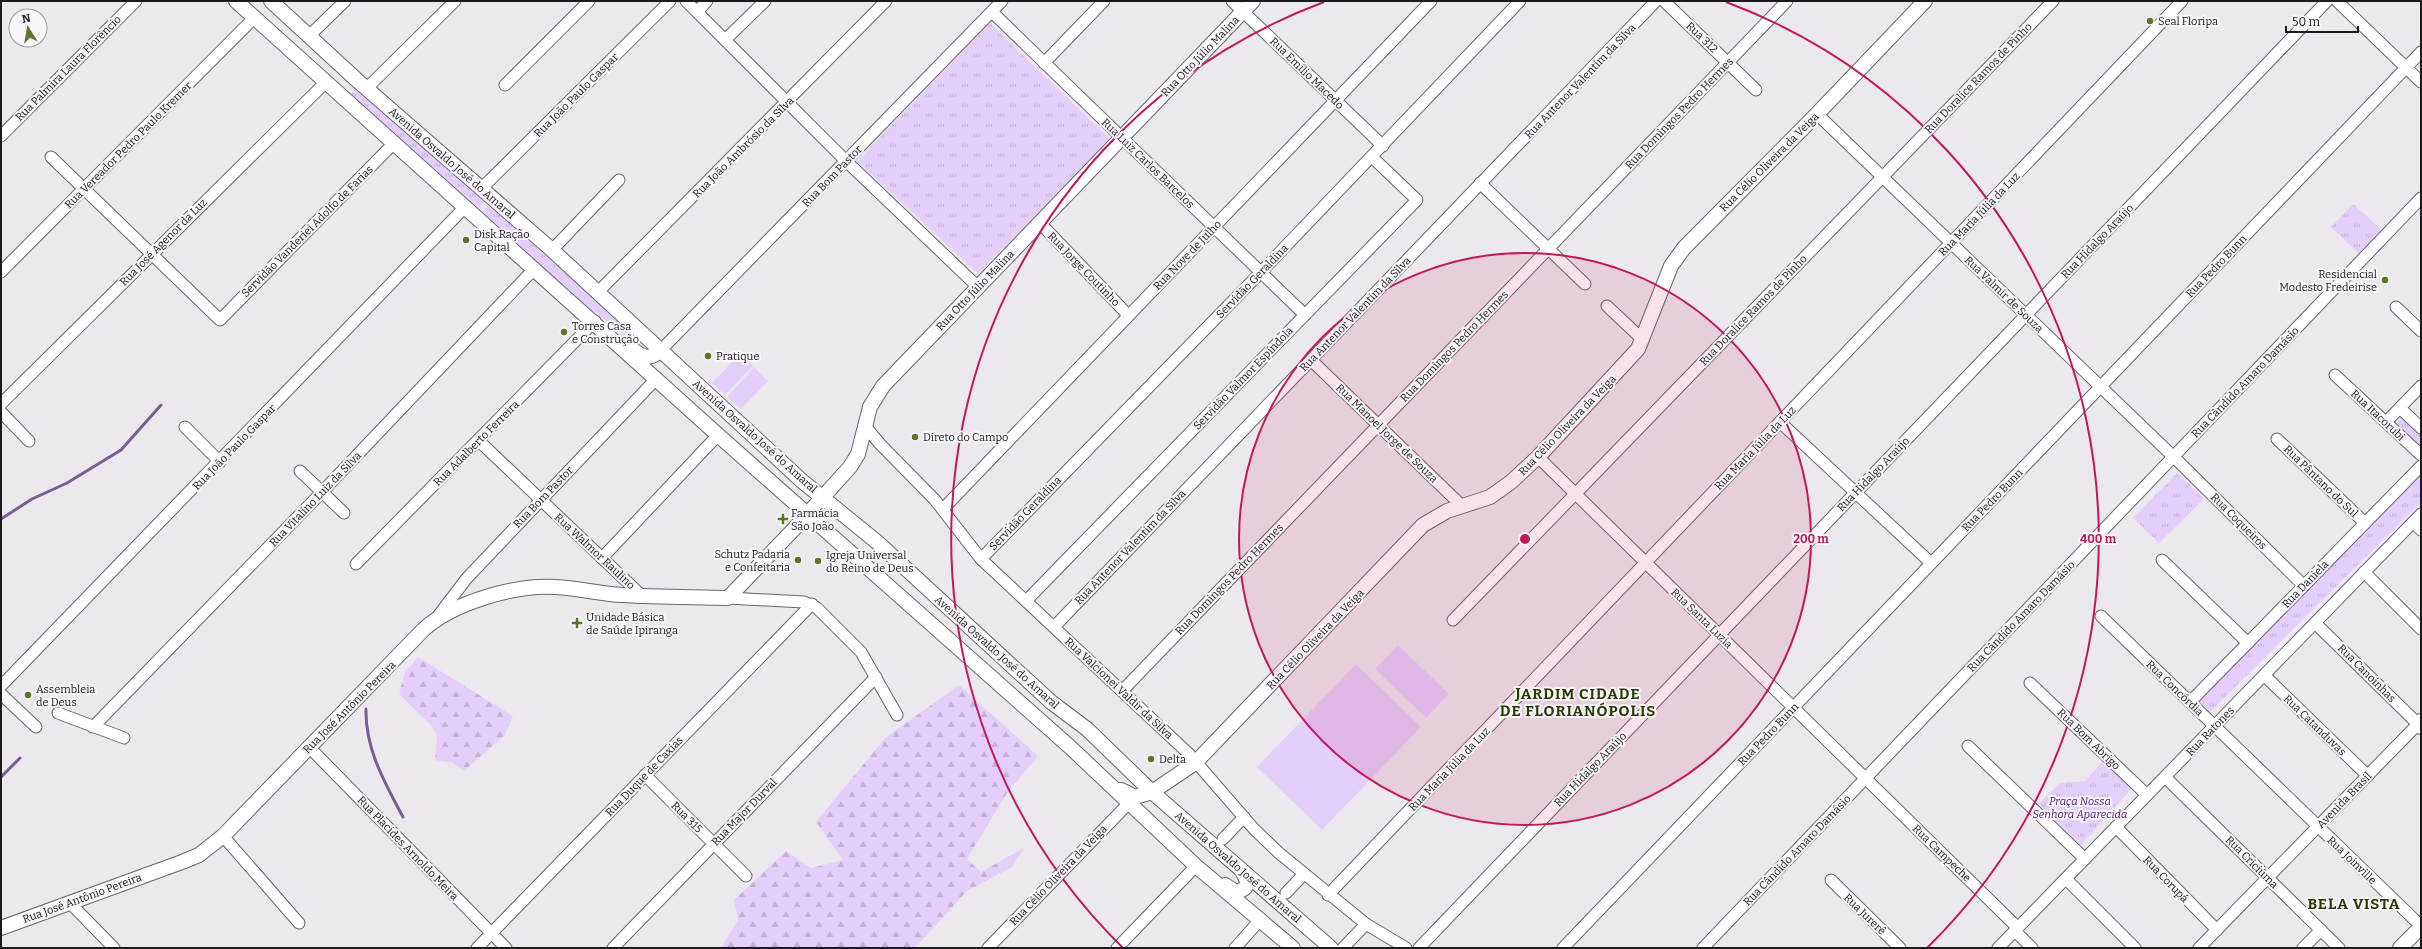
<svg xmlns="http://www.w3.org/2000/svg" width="2422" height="949" viewBox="0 0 2422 949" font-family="Bitter,serif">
  <defs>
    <pattern id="grass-tufts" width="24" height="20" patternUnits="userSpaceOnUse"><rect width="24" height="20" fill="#e4cffa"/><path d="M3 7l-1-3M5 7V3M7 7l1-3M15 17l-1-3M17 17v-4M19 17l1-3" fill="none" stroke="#c3b1d6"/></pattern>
    <pattern id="forest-firs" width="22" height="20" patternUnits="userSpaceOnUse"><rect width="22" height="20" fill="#e4cffa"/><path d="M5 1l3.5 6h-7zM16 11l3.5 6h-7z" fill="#c3b1d6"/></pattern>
  </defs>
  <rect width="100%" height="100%" fill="#ebe9ed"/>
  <g fill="url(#grass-tufts)">
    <polygon points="990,23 1110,139 978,274 857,161"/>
    <polygon points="358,88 486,200 477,210 349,96"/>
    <polygon points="2353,204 2384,232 2361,256 2331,227"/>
    <polygon points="489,205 641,341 641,344 637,346 612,324 582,304 481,213"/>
    <polygon points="2404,415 2421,432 2421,452 2394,425"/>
    <polygon points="2177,473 2204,499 2159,543 2133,518"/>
    <polygon points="2421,473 2421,502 2208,714 2196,703"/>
    <polygon points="2102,762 2132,788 2081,845 2039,804 2060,783 2085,781"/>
  </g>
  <g fill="url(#forest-firs)">
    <polygon points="418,657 513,716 504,736 464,771 453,763 435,760 437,734 431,725 399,694 405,672"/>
    <polygon points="959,685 1038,756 1007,793 967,859 981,872 1024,848 1012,867 967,891 915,948 721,948 738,920 734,900 786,851 811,868 843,860 816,822 885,738"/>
  </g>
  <g fill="#e4cffa">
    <polygon points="740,354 753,366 725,395 712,383"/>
    <polygon points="754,367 768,381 741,409 727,397"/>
    <polygon points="1398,645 1449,694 1426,718 1375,669"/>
    <polygon points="1356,664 1421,727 1322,830 1257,767"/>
  </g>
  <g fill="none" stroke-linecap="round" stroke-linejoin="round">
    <g stroke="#7a5c96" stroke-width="3">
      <polyline points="1,519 32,499 67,483 121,450 161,405"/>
      <path d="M366 709C365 749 385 783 403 817"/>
      <polyline points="1,777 20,758"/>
    </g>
    <defs>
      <g id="minor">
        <polyline points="686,1 846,161 978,287"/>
        <polyline points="1232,1 1383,146"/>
        <polyline points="1664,1 1756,90"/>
        <polyline points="2337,1 2421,82"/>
        <polyline points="697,12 707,1"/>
        <polyline points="992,12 1305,315"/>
        <polyline points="310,35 345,1"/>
        <polyline points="725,40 765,1"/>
        <polyline points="1044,63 1104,1"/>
        <polyline points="505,85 589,1"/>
        <polyline points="366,89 455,1"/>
        <polyline points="1817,114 2182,465 2304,586"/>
        <polyline points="1,136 136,1"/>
        <polyline points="51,157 220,320 395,142"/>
        <polyline points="1480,183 1585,284"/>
        <polyline points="482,188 670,1"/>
        <polyline points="1040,223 1128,315"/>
        <polyline points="552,250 619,180"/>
        <polyline points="1,272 255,17"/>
        <polyline points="598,292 886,1"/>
        <polyline points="1607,306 1643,340"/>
        <polyline points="2396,307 2421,331"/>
        <polyline points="661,350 1002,1"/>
        <polyline points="1311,360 1463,507"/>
        <polyline points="2335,375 2421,455"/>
        <polyline points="1,404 326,82"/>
        <polyline points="2400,408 2421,428"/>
        <polyline points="1,412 29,441"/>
        <polyline points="1780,422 1931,563"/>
        <polyline points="2386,422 2421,386"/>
        <polyline points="865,426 880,444 935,500 981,559 1189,754 1254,829 1279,853 1366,924 1406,948"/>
        <polyline points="185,427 220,462"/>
        <polyline points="2277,439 2365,523"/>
        <polyline points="479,441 642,596"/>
        <polyline points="1538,457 2018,928"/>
        <polyline points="300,471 344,513"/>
        <polyline points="943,509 1431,1"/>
        <polyline points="2413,522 2421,530"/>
        <polyline points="602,558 718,435"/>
        <polyline points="981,559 1261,272 1520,1"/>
        <polyline points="2162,560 2248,643"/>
        <polyline points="356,564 595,321"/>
        <polyline points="2364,572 2421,629"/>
        <polyline points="728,598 804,602 817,608 861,652 897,715"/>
        <polyline points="1026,601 1417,200 1372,157"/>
        <polyline points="2101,616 2421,926"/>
        <polyline points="435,620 467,578 657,378"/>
        <polyline points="1453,620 2053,1"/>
        <polyline points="1054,627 1656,1"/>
        <polyline points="2266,673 2267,678 2368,776"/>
        <polyline points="2030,683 2147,795"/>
        <polyline points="1,686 466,206"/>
        <polyline points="1122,691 1787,1"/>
        <polyline points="1,694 36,727"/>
        <polyline points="2190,702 2421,466"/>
        <polyline points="58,713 124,738"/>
        <polyline points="93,727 322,492 535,268"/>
        <polyline points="1968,746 2085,859"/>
        <polyline points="310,748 506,948"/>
        <polyline points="645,775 746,876"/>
        <polyline points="2165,777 2339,948"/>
        <polyline points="2116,827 2217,930"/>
        <polyline points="223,836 299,923"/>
        <polyline points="1223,839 1244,817"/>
        <polyline points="2066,879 2135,948"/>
        <polyline points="1831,880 1900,948"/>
        <polyline points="1286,893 1303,875"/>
        <polyline points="1328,895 2182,1"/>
        <polyline points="70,903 114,948"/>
        <polyline points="2015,931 2032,948"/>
        <polyline points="477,948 812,604"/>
        <polyline points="613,948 876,677"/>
        <polyline points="988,948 1129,803"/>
        <polyline points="1117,948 1196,866"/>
        <polyline points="1235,948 1261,919"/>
        <polyline points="1343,948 1366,924"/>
        <polyline points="1419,948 2327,1"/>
        <polyline points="1563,948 2421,52"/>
        <polyline points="1703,948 2421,198"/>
        <polyline points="1998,948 2421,514"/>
        <polyline points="2199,948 2418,724 2315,623"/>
        <polyline points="2303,948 2321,930"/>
      </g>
      <g id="major">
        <polyline points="236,1 718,435 1070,747 1196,866 1293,948"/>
        <polyline points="271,1 359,82 552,250 802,481 877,542 1051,702 1087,729 1152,792 1331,948"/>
        <path d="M632 349C643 358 650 360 661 350"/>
        <polyline points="2421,721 2418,724 2421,727"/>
        <polyline points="1121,790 1135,797 1152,792 1195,763 1423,525 1447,511 1490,497 1511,482 1538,457 1638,349 1671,266 1684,248 1817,114 1925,1"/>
        <path d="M1225 885 1236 892C1249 889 1249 883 1243 873"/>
        <path d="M1 928 182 862 199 855 223 836 423 630C452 603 516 584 556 587 578 588 600 594 622 595 657 597 693 597 728 598L794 529 850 467 858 454 870 407 883 386 1253 1"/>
        <polyline points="2400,948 2421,927"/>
      </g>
    </defs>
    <use href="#minor" stroke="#68666a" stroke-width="13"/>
    <use href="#major" stroke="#68666a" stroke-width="16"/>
    <use href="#minor" stroke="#fff" stroke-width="11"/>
    <use href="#major" stroke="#fff" stroke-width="14"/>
  </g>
  <circle cx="1525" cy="539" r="286" fill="#c2185b" fill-opacity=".12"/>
  <g fill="none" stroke="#c2185b" stroke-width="2">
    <circle cx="1525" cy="539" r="286"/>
    <path d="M1123 948A573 573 0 0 1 1324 2M1726 2A573 573 0 0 1 1927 948"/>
  </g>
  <g fill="#5b762a" stroke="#f8f6fb" stroke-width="1.5">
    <circle cx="2150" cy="21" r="4"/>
    <circle cx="466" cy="240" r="4"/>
    <circle cx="2385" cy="280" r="4"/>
    <circle cx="564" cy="332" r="4"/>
    <circle cx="708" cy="356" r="4"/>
    <circle cx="915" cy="437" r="4"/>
    <path d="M781 513h4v4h4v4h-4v4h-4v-4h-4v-4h4z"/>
    <circle cx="798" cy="560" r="4"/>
    <circle cx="818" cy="561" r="4"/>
    <path d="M575 617h4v4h4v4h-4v4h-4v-4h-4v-4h4z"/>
    <circle cx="28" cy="695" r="4"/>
    <circle cx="1151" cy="759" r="4"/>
  </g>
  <g text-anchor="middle" stroke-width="4" stroke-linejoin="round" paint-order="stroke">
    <g font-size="11" fill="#1a191b" stroke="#f8f6fb" text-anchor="start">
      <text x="2158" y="25">Seal Floripa</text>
      <text x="474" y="238">Disk Ração<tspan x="474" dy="13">Capital</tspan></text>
      <text x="2377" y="278" text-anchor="end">Residencial<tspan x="2377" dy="13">Modesto Fredeirise</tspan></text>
      <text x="572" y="330">Torres Casa<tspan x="572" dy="13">e Construção</tspan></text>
      <text x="716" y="360">Pratique</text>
      <text x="923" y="441">Direto do Campo</text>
      <text x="791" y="517">Farmácia<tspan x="791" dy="13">São João</tspan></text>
      <text x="790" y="558" text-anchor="end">Schutz Padaria<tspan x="790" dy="13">e Confeitaria</tspan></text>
      <text x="826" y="559">Igreja Universal<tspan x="826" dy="13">do Reino de Deus</tspan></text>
      <text x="586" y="621">Unidade Básica<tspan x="586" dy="13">de Saúde Ipiranga</tspan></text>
      <text x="36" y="693">Assembleia<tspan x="36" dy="13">de Deus</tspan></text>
      <text x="1159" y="763">Delta</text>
    </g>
    <g font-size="11" fill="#1a191b" stroke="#f8f6fb">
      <text transform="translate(1702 37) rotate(44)" y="4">Rua 312</text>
      <text transform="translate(1200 56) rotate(-46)" y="4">Rua Otto Júlio Malina</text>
      <text transform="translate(68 68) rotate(-45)" y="4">Rua Palmira Laura Florêncio</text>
      <text transform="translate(1307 73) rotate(44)" y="4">Rua Emílio Macedo</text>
      <text transform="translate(1978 78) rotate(-46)" y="4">Rua Doralice Ramos de Pinho</text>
      <text transform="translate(1580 81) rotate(-46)" y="4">Rua Antenor Valentim da Silva</text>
      <text transform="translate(576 95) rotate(-45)" y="4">Rua João Paulo Gaspar</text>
      <text transform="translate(1679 113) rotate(-46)" y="4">Rua Domingos Pedro Hermes</text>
      <text transform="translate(128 145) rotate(-45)" y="4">Rua Vereador Pedro Paulo Kremer</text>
      <text transform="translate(743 147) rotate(-45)" y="4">Rua João Ambrósio da Silva</text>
      <text transform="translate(1769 162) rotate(-45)" y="4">Rua Célio Oliveira da Veiga</text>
      <text transform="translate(452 163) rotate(41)" y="4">Avenida Osvaldo José do Amaral</text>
      <text transform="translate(1148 163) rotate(44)" y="4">Rua Luiz Carlos Barcelos</text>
      <text transform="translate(832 176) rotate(-46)" y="4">Rua Bom Pastor</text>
      <text transform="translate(1979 214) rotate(-46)" y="4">Rua Maria Júlia da Luz</text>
      <text transform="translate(307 231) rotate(-45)" y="4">Servidão Vanderiei Adolfo de Farias</text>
      <text transform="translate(2097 241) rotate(-46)" y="4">Rua Hidalgo Araújo</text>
      <text transform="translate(163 242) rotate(-45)" y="4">Rua José Agenor da Luz</text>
      <text transform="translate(1187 255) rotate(-46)" y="4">Rua Nove de Julho</text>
      <text transform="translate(2216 266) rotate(-46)" y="4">Rua Pedro Bunn</text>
      <text transform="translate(1084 269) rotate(46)" y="4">Rua Jorge Coutinho</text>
      <text transform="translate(1252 281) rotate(-46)" y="4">Servidão Geraldina</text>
      <text transform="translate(975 290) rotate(-46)" y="4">Rua Otto Júlio Malina</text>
      <text transform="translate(2004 294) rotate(44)" y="4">Rua Valmir de Souza</text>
      <text transform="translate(1753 310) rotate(-46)" y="4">Rua Doralice Ramos de Pinho</text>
      <text transform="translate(1355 314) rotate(-46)" y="4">Rua Antenor Valentim da Silva</text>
      <text transform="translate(1454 346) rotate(-46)" y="4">Rua Domingos Pedro Hermes</text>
      <text transform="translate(1243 378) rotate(-46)" y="4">Servidão Valmor Espíndola</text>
      <text transform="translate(2245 382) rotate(-46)" y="4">Rua Cândido Amaro Damásio</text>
      <text transform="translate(2378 415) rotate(43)" y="4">Rua Itacorubi</text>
      <text transform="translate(1567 425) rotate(-46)" y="4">Rua Célio Oliveira da Veiga</text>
      <text transform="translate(1387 433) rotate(44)" y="4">Rua Manoel Jorge de Souza</text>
      <text transform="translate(755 436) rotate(42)" y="4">Avenida Osvaldo José do Amaral</text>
      <text transform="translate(476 443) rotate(-45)" y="4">Rua Adalberto Ferreira</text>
      <text transform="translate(234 447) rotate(-46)" y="4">Rua João Paulo Gaspar</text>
      <text transform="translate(1755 448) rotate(-46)" y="4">Rua Maria Júlia da Luz</text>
      <text transform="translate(1873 474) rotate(-46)" y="4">Rua Hidalgo Araújo</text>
      <text transform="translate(2321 481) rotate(44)" y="4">Rua Pântano do Sul</text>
      <text transform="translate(543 497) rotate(-46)" y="4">Rua Bom Pastor</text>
      <text transform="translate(315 499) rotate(-46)" y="4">Rua Vitalino Luiz da Silva</text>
      <text transform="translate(1992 500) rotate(-46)" y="4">Rua Pedro Bunn</text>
      <text transform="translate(1025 513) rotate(-46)" y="4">Servidão Geraldina</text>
      <text transform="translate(2239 521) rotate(45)" y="4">Rua Coqueiros</text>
      <text transform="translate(1130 547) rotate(-46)" y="4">Rua Antenor Valentim da Silva</text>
      <text transform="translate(595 551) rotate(43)" y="4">Rua Walmor Raulino</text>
      <text transform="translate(1229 579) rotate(-46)" y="4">Rua Domingos Pedro Hermes</text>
      <text transform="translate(2305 584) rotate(-46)" y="4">Rua Daniela</text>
      <text transform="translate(2021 616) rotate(-46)" y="4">Rua Cândido Amaro Damásio</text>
      <text transform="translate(1702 618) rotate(44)" y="4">Rua Santa Luzia</text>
      <text transform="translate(1315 639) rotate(-46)" y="4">Rua Célio Oliveira da Veiga</text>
      <text transform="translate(997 652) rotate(42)" y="4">Avenida Osvaldo José do Amaral</text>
      <text transform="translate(2367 673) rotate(45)" y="4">Rua Canoinhas</text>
      <text transform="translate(1119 688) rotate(43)" y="4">Rua Valcionei Valdir da Silva</text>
      <text transform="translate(2175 688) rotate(44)" y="4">Rua Concórdia</text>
      <text transform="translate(349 707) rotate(-45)" y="4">Rua José Antônio Pereira</text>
      <text transform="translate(2315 725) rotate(44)" y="4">Rua Catanduvas</text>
      <text transform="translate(2210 731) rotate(-46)" y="4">Rua Ratones</text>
      <text transform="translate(1768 734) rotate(-46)" y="4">Rua Pedro Bunn</text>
      <text transform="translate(2089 739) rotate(44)" y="4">Rua Bom Abrigo</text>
      <text transform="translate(1449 769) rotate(-46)" y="4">Rua Maria Júlia da Luz</text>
      <text transform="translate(1590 769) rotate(-46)" y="4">Rua Hidalgo Araújo</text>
      <text transform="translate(644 776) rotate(-46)" y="4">Rua Duque de Caxias</text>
      <text transform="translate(2344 800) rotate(-46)" y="4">Avenida Brasil</text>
      <text transform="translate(744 812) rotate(-46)" y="4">Rua Major Durval</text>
      <text transform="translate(687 817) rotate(45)" y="4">Rua 315</text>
      <text transform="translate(408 848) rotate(46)" y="4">Rua Placides Arnoldo Meira</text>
      <text transform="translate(1797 850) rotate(-46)" y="4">Rua Cândido Amaro Damásio</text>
      <text transform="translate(1942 853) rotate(44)" y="4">Rua Campeche</text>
      <text transform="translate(2352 860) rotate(44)" y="4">Rua Joinville</text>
      <text transform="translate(2252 862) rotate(45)" y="4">Rua Criciúma</text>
      <text transform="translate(1238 867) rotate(41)" y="4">Avenida Osvaldo José do Amaral</text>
      <text transform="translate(1058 875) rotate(-46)" y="4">Rua Célio Oliveira da Veiga</text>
      <text transform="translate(2166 879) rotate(46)" y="4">Rua Corupá</text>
      <text transform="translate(82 898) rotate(-20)" y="4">Rua José Antônio Pereira</text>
      <text transform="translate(1865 914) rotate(44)" y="4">Rua Jurerê</text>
    </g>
    <g font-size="11" font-style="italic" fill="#4e1376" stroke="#f8f6fb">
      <text x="2080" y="805">Praça Nossa<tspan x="2080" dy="13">Senhora Aparecida</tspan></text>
    </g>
    <g font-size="15" font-weight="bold" letter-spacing="1" fill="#283902" stroke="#f8f6fb">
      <text x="1578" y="699">JARDIM CIDADE<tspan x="1578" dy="17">DE FLORIANÓPOLIS</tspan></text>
      <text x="2354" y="909">BELA VISTA</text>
    </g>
  </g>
  <circle cx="1525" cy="539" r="6" fill="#c2185b" stroke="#f8f6fb" stroke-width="2"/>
  <g font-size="12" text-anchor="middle" font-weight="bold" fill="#c2185b" stroke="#f8f6fb" stroke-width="4" stroke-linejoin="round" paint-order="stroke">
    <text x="1811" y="543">200 m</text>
    <text x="2098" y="543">400 m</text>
  </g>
  <rect width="2422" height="949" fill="none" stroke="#1a191b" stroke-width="4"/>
  <g transform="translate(28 28) rotate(349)"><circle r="19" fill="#f8f6fb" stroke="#9f9ea1"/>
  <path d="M0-3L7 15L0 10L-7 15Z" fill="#5b762a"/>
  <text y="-6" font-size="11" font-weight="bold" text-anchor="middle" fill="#1a191b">N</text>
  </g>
  <path d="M2286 26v6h72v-6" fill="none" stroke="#1a191b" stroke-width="2"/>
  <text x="2292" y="26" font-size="12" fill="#1a191b" stroke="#f8f6fb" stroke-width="3" paint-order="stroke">50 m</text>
</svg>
